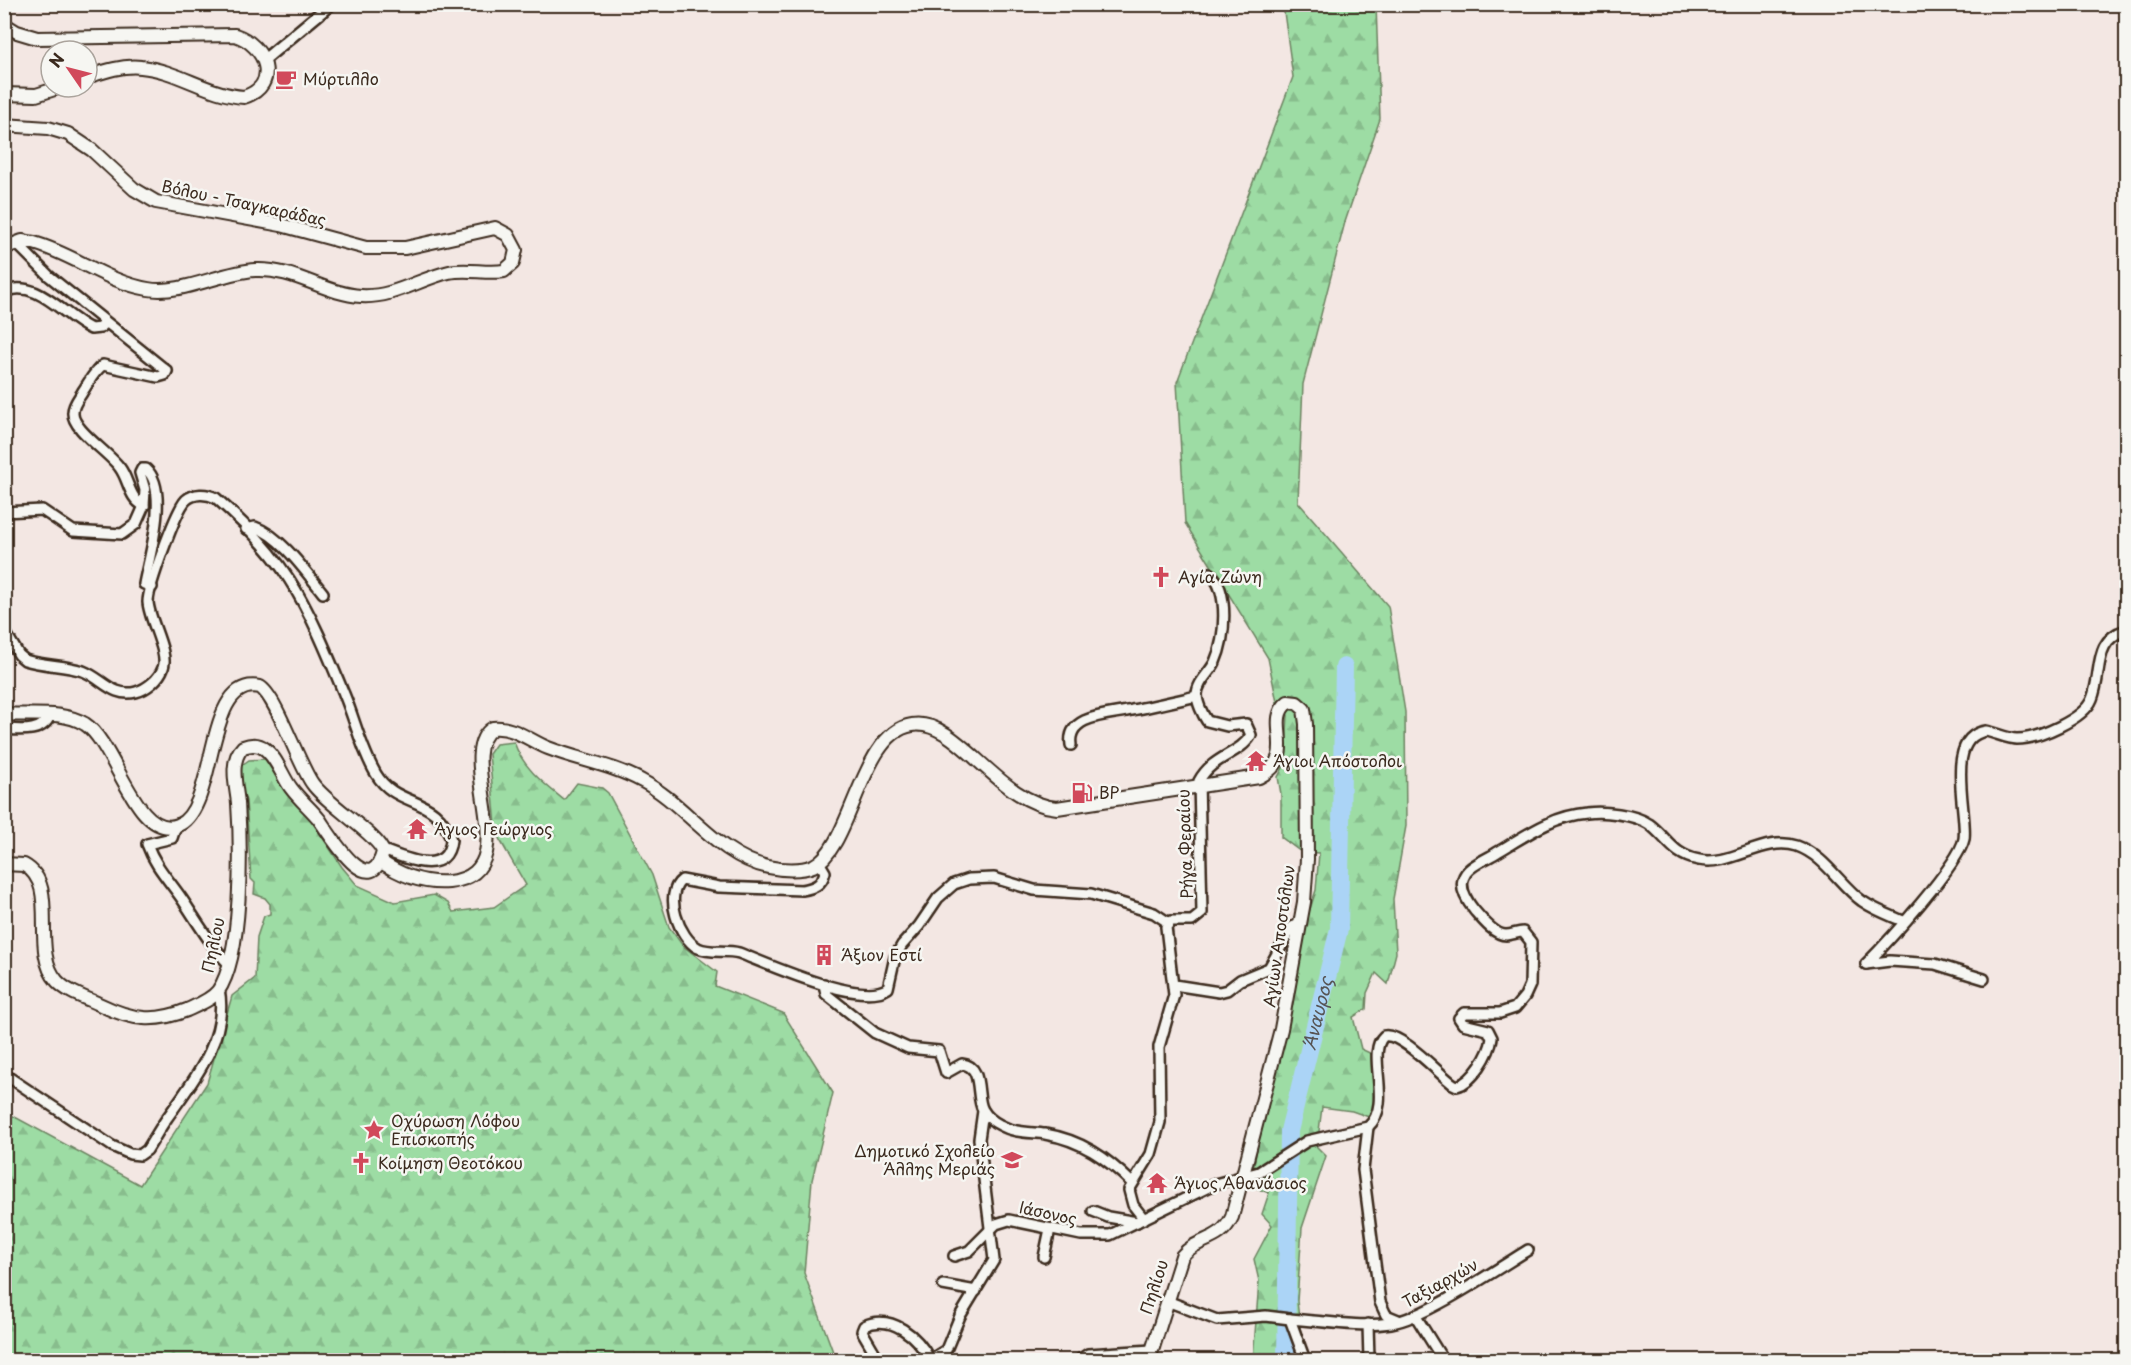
<svg xmlns="http://www.w3.org/2000/svg" width="2131" height="1365" viewBox="0 0 2131 1365" font-family="'Playpen Sans',sans-serif">
  <defs>
    <pattern id="forest-firs" width="22" height="20" patternUnits="userSpaceOnUse" patternTransform="scale(1.5)"><rect width="22" height="20" fill="#9ddca4"/><path d="M5 1l3.5 6h-7zM16 11l3.5 6h-7z" fill="#88bd8d"/></pattern>
  </defs>
  <rect width="100%" height="100%" fill="#f3e7e3"/>
  <filter id="ink" filterUnits="userSpaceOnUse"><feTurbulence type="fractalNoise" baseFrequency=".0167" numOctaves="2"/><feDisplacementMap in="SourceGraphic" scale="12" xChannelSelector="R" yChannelSelector="G"/><feConvolveMatrix kernelMatrix="1 2 1 2 8 2 1 2 1" color-interpolation-filters="sRGB"/></filter>
  <g filter="url(#ink)">
    <g fill="url(#forest-firs)" stroke="#6c8361" stroke-width="1.5">
      <polygon points="1283,5 1376,5 1380,119 1345,222 1303,384 1298,502 1388,606 1405,712 1406,826 1393,899 1396,953 1388,984 1376,973 1367,993 1366,1009 1353,1017 1361,1049 1374,1055 1375,1102 1369,1117 1352,1111 1322,1107 1319,1131 1313,1135 1313,1143 1326,1156 1302,1228 1297,1301 1304,1360 1253,1360 1259,1281 1254,1259 1272,1225 1262,1214 1269,1193 1256,1188 1251,1182 1262,1120 1281,1056 1305,925 1316,890 1319,853 1301,852 1281,837 1281,794 1278,777 1285,764 1288,715 1278,707 1268,658 1185,523 1177,382 1293,77"/>
      <path d="M514 742C523 768 543 783 564 800L577 783 602 788 608 793 652 875 669 927 683 946 717 972 715 986 783 1013 833 1093 812 1180 804 1273 836 1360H5L4 1111 140 1185 207 1083 232 996 255 978 257 937 264 916 270 914V904L265 898 254 894 255 883 251 879 246 801 241 787 239 767 249 760 265 759 287 794 309 817 342 867 357 885 395 902 434 895 448 903 453 912 494 907 526 885 497 835 489 754 496 744Z"/>
    </g>
    <g fill="none" stroke-linecap="round" stroke-linejoin="round">
      <path stroke="#abd4f6" stroke-width="18" id="s1" d="M1286 1360 1289 1131 1339 929 1344 667"/>
      <defs>
        <g id="minor">
          <path d="M16 243 49 276 167 371 165 375 158 377 103 365C94 371 89 382 83 391 80 397 73 404 73 412 71 429 110 453 120 468 129 480 129 499 144 506"/>
          <path d="M4 292C37 277 64 317 91 329L100 328 106 323"/>
          <path d="M4 512 42 510 73 531 122 534 136 524 144 506 145 490 140 473 142 469H146C170 490 149 557 144 584L152 587"/>
          <path d="M246 529 255 527C281 536 306 572 323 593"/>
          <path d="M4 630 19 655 25 660C44 666 64 665 83 671 102 678 113 698 136 692 147 689 159 679 163 668 169 653 149 620 148 602 148 588 176 510 186 500 194 493 206 493 216 498 242 521 270 549 289 579 311 613 328 655 344 694 355 720 361 749 376 774 397 809 438 794 451 840 447 878 405 858 383 850"/>
          <path d="M4 729C20 730 44 733 50 715"/>
          <path d="M1071 745C1066 714 1112 715 1132 710 1154 706 1175 701 1197 696"/>
          <path d="M176 826 172 838 147 844C155 866 169 880 182 899 197 921 210 945 229 964"/>
          <path d="M819 862 825 872C822 885 814 888 802 890L719 887 682 880C663 894 679 938 698 948 711 954 725 949 739 953 768 964 861 1007 888 988L895 957 902 945 919 926 938 898 954 884 969 879 994 878 1034 890 1091 894 1154 913 1169 923"/>
          <path d="M1866 964C1887 943 1959 864 1964 839 1968 812 1943 737 1986 731 1996 733 2007 739 2017 739 2038 739 2084 719 2092 699 2103 672 2092 640 2126 630"/>
          <polyline points="1866,964 1890,961 1935,964 1984,979"/>
          <path d="M824 984 826 994 875 1033 908 1048 939 1051 946 1073 962 1064C984 1066 975 1097 983 1110 987 1117 994 1122 1000 1125 1014 1133 1030 1132 1045 1134 1081 1140 1107 1158 1132 1183"/>
          <polyline points="1174,985 1219,992 1227,990 1240,980 1269,968 1292,927 1300,924"/>
          <path d="M4 1074 112 1146 130 1154 140 1155 147 1150C154 1139 160 1128 167 1118 193 1081 229 1038 219 989"/>
          <polyline points="1368,1127 1363,1170 1380,1302 1386,1315 1398,1320"/>
          <polyline points="1093,1211 1108,1217 1137,1222"/>
          <path d="M1144 1219 1133 1205 1129 1190 1151 1154 1160 1122 1159 1047 1174 995 1166 927 1171 921H1192L1202 913 1199 781C1213 755 1240 755 1251 735L1246 724 1227 726 1207 721C1203 715 1197 703 1197 695 1197 682 1210 673 1215 662 1225 639 1230 591 1210 573"/>
          <path d="M954 1256 969 1251 996 1224 1009 1220 1081 1235H1110L1215 1184 1259 1172 1307 1141 1368 1127C1394 1104 1365 1053 1384 1036 1401 1032 1438 1073 1453 1084L1457 1086C1473 1082 1490 1054 1492 1038L1488 1030 1463 1024 1459 1018 1464 1013H1500L1515 1008 1525 996 1530 985 1531 942 1523 932C1517 932 1512 935 1506 935 1494 935 1481 918 1474 910 1466 900 1457 886 1466 873 1472 864 1487 859 1496 853 1525 836 1552 816 1587 813 1604 811 1634 814 1649 824 1667 837 1672 855 1699 860 1731 867 1765 835 1797 846 1825 856 1839 884 1862 901 1875 910 1889 915 1903 921"/>
          <polyline points="1044,1257 1050,1229"/>
          <polyline points="943,1285 976,1291"/>
          <polyline points="1167,1301 1217,1320 1266,1316 1290,1319 1305,1360"/>
          <polyline points="1415,1315 1443,1360"/>
          <path d="M1290 1319C1323 1321 1358 1328 1391 1323 1425 1318 1497 1269 1528 1250"/>
          <polyline points="1368,1324 1369,1360"/>
          <path d="M876 1355 862 1331 864 1326C892 1313 918 1337 930 1360"/>
          <polyline points="930,1360 946,1350 960,1316 994,1260 979,1139 983,1111"/>
          <polyline points="1079,1360 1088,1354 1152,1350"/>
        </g>
        <polyline id="tertiary" points="265,59 331,4"/>
        <g id="secondary">
          <path d="M4 24 17 32 37 38 235 35C266 45 281 85 244 97 208 95 177 70 141 67 123 65 105 71 87 77"/>
          <polyline points="4,94 36,95 61,87"/>
          <path d="M4 125 48 128 68 134 92 150 134 189 156 202 281 225 366 248H405L495 228 508 235 516 250 513 263 504 271C486 274 467 268 449 272 419 279 393 298 361 296 325 294 294 268 255 270 221 272 181 295 148 289 107 282 73 254 34 243L22 241 4 248"/>
          <path d="M4 714C31 716 62 710 85 724 116 744 136 841 178 825 219 809 203 675 260 687 276 696 298 763 312 783 326 804 380 836 383 852 370 904 329 833 319 819 310 808 299 799 291 788 282 776 277 758 265 749 259 744 251 744 243 747 229 761 236 785 238 803 241 846 243 956 218 991 211 1000 198 1005 187 1010 155 1023 132 1020 101 1005 87 998 68 993 57 981 29 950 61 885 24 865L4 864"/>
          <path d="M380 861C400 875 424 884 449 882 531 873 450 754 493 728 514 726 530 741 548 748 579 760 613 765 642 781 686 804 717 856 768 867 782 870 801 871 813 866 852 848 860 733 912 725 957 717 999 804 1057 808L1259 777C1301 756 1263 722 1288 702L1297 703 1304 709 1306 724 1307 859 1304 902 1281 1029 1232 1217C1220 1243 1197 1237 1182 1256L1149 1360"/>
        </g>
      </defs>
      <use href="#minor" stroke="#3b2a1e" stroke-width="14"/>
      <use href="#tertiary" stroke="#3b2a1e" stroke-width="15"/>
      <use href="#secondary" stroke="#3b2a1e" stroke-width="16"/>
      <use href="#minor" stroke="#f6f6f2" stroke-width="9"/>
      <use href="#tertiary" stroke="#f6f6f2" stroke-width="10"/>
      <use href="#secondary" stroke="#f6f6f2" stroke-width="12"/>
    </g>
  </g>
  <defs>
    <symbol id="cafe-bare" viewBox="-9 -9 18 18"><path d="M-5.5-4.5H6V0H3Q3 3.5 0 3.5H-2.5Q-5.5 3.5-5.5 0ZM3-3.2v2h1.7v-2ZM-6 4.5H4V6H-6Z" fill="#d1495b" stroke="#f6f6f2" stroke-width="2.5" paint-order="stroke"/></symbol>
    <symbol id="church-bare" viewBox="-9 -9 18 18"><path d="M-1.2-6h2.4v3.5h3.3v2.4h-3.3V6h-2.4V-.1h-3.3v-2.4h3.3Z" fill="#d1495b" stroke="#f6f6f2" stroke-width="2.5" paint-order="stroke"/></symbol>
    <symbol id="temple-bare" viewBox="-9 -9 18 18"><path d="M0-6L5-2H3V0L6.5 2.5H4V6H1.5V3h-3V6H-4V2.5H-6.5L-3 0V-2H-5Z" fill="#d1495b" stroke="#f6f6f2" stroke-width="2.5" paint-order="stroke"/></symbol>
    <symbol id="fuel-bare" viewBox="-9 -9 18 18"><path d="M-5.5-6h7V0h2V4h1.3V-2.5L3-4.5l.8-.8L6-3V5H2.5V1h-1V6h-7ZM-4.2-4.7v3.2H.2V-4.7Z" fill="#d1495b" stroke="#f6f6f2" stroke-width="2.5" paint-order="stroke"/></symbol>
    <symbol id="building-bare" viewBox="-9 -9 18 18"><path d="M-4-6H4V6H1V3H-1V6H-4ZM-2.5-4.3h1.7v1.8h-1.7ZM.8-4.3h1.7v1.8H.8ZM-2.5-1h1.7V.8h-1.7ZM.8-1h1.7V.8H.8Z" fill="#d1495b" stroke="#f6f6f2" stroke-width="2.5" paint-order="stroke"/></symbol>
    <symbol id="sight-bare" viewBox="-9 -9 18 18"><path d="M0-6L1.8-2.2L6-1.7L2.9 1.2L3.7 5.4L0 3.3L-3.7 5.4L-2.9 1.2L-6-1.7L-1.8-2.2Z" fill="#d1495b" stroke="#f6f6f2" stroke-width="2.5" paint-order="stroke"/></symbol>
    <symbol id="school-bare" viewBox="-9 -9 18 18"><path d="M0-5L7-2L0 1L-7-2ZM-4 1L0 2.5L4 1V4Q0 6-4 4Z" fill="#d1495b" stroke="#f6f6f2" stroke-width="2.5" paint-order="stroke"/></symbol>
  </defs>
  <g fill-rule="evenodd">
    <use href="#cafe-bare" x="271" y="64" width="30" height="30"/>
    <use href="#church-bare" x="1146" y="562" width="30" height="30"/>
    <use href="#temple-bare" x="1241" y="746" width="30" height="30"/>
    <use href="#fuel-bare" x="1067" y="778" width="30" height="30"/>
    <use href="#temple-bare" x="402" y="814" width="30" height="30"/>
    <use href="#building-bare" x="809" y="940" width="30" height="30"/>
    <use href="#sight-bare" x="359" y="1115" width="30" height="30"/>
    <use href="#school-bare" x="997" y="1145" width="30" height="30"/>
    <use href="#church-bare" x="346" y="1148" width="30" height="30"/>
    <use href="#temple-bare" x="1142" y="1168" width="30" height="30"/>
  </g>
  <g text-anchor="middle" stroke-width="5" stroke-linejoin="round" paint-order="stroke">
    <g font-size="16" fill="#3b2a1e" stroke="#f6f6f2" text-anchor="start">
      <text x="303" y="85">Μύρτιλλο</text>
      <text x="1178" y="583">Αγία Ζώνη</text>
      <text x="1273" y="767">Άγιοι Απόστολοι</text>
      <text x="1099" y="799">BP</text>
      <text x="434" y="835">Άγιος Γεώργιος</text>
      <text x="841" y="961">Άξιον Εστί</text>
      <text x="391" y="1127">Οχύρωση Λόφου<tspan x="391" dy="18">Επισκοπής</tspan></text>
      <text x="995" y="1157" text-anchor="end">Δημοτικό Σχολείο<tspan x="995" dy="18">Άλλης Μεριάς</tspan></text>
      <text x="378" y="1169">Κοίμηση Θεοτόκου</text>
      <text x="1174" y="1189">Άγιος Αθανάσιος</text>
    </g>
    <g font-size="16" fill="#3b2a1e" stroke="#f6f6f2">
      <text transform="translate(244 203) rotate(12)" y="6">Βόλου - Τσαγκαράδας</text>
      <text transform="translate(1185 844) rotate(-92)" y="6">Ρήγα Φεραίου</text>
      <text transform="translate(1279 936) rotate(-82)" y="6">Αγίων Αποστόλων</text>
      <text transform="translate(213 945) rotate(-78)" y="6">Πηλίου</text>
      <text transform="translate(1048 1213) rotate(12)" y="6">Ιάσονος</text>
      <text transform="translate(1440 1283) rotate(-29)" y="6">Ταξιαρχών</text>
      <text transform="translate(1154 1287) rotate(-72)" y="6">Πηλίου</text>
    </g>
    <g font-size="18" font-style="italic" fill="#575454" stroke="#f6f6f2">
      <text dy="6" stroke="none"><textPath href="#s1" startOffset="350">Άναυρος</textPath></text>
    </g>
  </g>
  <rect width="2131" height="1365" fill="none" stroke="#f6f6f2" stroke-width="24"/>
  <rect x="12" y="12" width="2107" height="1341" fill="none" stroke="#3b2a1e" stroke-width="2" filter="url(#ink)"/>
  <g transform="translate(69 69) rotate(305)"><circle r="28" fill="#f6f6f2" stroke="#aba49d" stroke-width="1.5"/>
  <path d="M0-4.5L10 22L0 15L-10 22Z" fill="#d1495b"/>
  <text y="-9" font-size="16" font-weight="bold" text-anchor="middle" fill="#3b2a1e">N</text>
  </g>
</svg>
